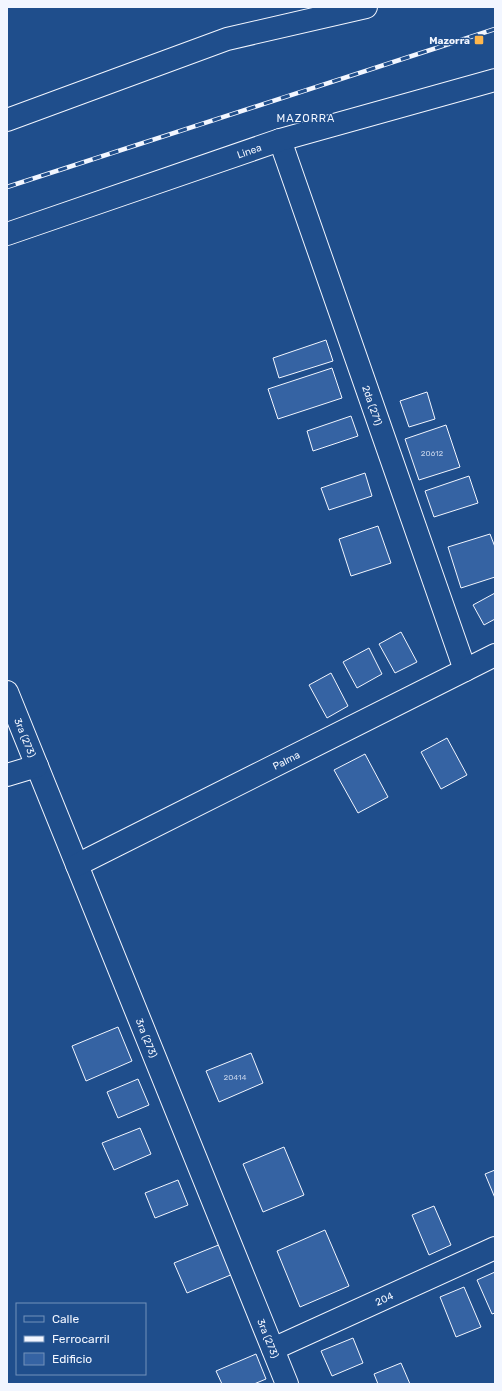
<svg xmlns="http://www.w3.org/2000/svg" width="502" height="1391" viewBox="0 0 502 1391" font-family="Rubik,sans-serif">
  <rect width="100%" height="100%" fill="#1f4e8c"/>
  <g fill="#3563a3" stroke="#f2f6ff">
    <polygon points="326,340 333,361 279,378 273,358"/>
    <polygon points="332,368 342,398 278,419 268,389"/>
    <polygon points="427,392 435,419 409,427 400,401"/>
    <polygon points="351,416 358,436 313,451 307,431"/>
    <polygon points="446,425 460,467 419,480 405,439"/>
    <polygon points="365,473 372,496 329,510 321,488"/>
    <polygon points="469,476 478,503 434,517 425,491"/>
    <polygon points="378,526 391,563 351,576 339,539"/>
    <polygon points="490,534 495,547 495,577 461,588 448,547"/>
    <polygon points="495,593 495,619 484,625 473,605"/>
    <polygon points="401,632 417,662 395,673 379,644"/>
    <polygon points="369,648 382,674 357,688 343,662"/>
    <polygon points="331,673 348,706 327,718 309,685"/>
    <polygon points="447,738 467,775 441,789 421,752"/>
    <polygon points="365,754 388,797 358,813 334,770"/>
    <polygon points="118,1027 132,1061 86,1081 72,1046"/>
    <polygon points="251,1053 263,1083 219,1102 206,1071"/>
    <polygon points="138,1079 149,1105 118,1118 107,1092"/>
    <polygon points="140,1128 151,1154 114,1170 102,1143"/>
    <polygon points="284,1147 304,1195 263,1212 243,1164"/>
    <polygon points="495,1170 495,1198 485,1174"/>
    <polygon points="178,1180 188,1205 155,1218 145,1193"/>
    <polygon points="434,1206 451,1245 429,1255 412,1215"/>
    <polygon points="325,1230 349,1286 300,1307 277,1251"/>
    <polygon points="221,1244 233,1274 187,1293 174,1263"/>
    <polygon points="495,1272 495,1313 492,1314 477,1280"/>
    <polygon points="464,1287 481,1327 456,1337 440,1297"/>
    <polygon points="353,1338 363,1363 332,1376 321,1351"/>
    <polygon points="256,1354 266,1379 254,1384 222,1384 216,1371"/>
    <polygon points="401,1363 410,1384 378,1384 374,1374"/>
  </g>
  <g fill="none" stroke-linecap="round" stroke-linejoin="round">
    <defs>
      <g id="minor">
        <polyline points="7,120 227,39 366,7"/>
        <path id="s1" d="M280 140 465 670"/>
        <path id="s2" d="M7 234 280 140 495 80"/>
        <path id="s3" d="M7 692 287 1384"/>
        <polyline points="7,775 37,766"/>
        <path id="s4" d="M77 865 495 655"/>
        <path id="s5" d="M273 1349 495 1248"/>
      </g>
    </defs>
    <use href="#minor" stroke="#f2f6ff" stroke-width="24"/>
    <use href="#minor" stroke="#1f4e8c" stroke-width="22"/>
    <defs>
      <polyline id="rail" points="7,187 495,29"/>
    </defs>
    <use href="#rail" stroke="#f2f6ff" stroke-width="4.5"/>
    <use href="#rail" stroke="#1f4e8c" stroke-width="3" stroke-dasharray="9" stroke-linecap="butt"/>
  </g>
  <rect fill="#ffb74d" stroke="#1f4e8c" stroke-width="1.5" x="474" y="35" width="10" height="10" rx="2"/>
  <g text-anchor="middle" stroke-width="3" stroke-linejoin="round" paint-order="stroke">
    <g font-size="8" fill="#c3d1e8">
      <text x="432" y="456">20612</text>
      <text x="235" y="1080">20414</text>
    </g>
    <g font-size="10" font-weight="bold" fill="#f2f6ff" stroke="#1f4e8c" text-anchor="end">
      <text x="470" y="44">Mazorra</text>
    </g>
    <g font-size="10" fill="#f2f6ff" stroke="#1f4e8c">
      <text dy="4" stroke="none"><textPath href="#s2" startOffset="256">Linea</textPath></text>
      <text dy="4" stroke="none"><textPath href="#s1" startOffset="281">2da (271)</textPath></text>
      <text dy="4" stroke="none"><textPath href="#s3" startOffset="49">3ra (273)</textPath></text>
      <text dy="4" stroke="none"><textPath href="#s4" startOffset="234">Palma</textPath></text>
      <text dy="4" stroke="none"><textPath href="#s3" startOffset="373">3ra (273)</textPath></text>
      <text dy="4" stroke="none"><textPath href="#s5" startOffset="122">204</textPath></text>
      <text dy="4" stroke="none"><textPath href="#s3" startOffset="697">3ra (273)</textPath></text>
    </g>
    <g font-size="11" letter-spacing="1" fill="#f2f6ff" stroke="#1f4e8c">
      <text x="306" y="122">MAZORRA</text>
    </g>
  </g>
  <rect width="502" height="1391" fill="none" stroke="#f2f6ff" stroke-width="16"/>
  <rect x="16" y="1303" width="130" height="72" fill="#1f4e8c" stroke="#7391ba"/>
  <rect x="24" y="1316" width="20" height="6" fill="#1f4e8c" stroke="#7391ba"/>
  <text x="52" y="1323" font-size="12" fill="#f2f6ff">Calle</text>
  <rect x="24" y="1336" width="20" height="6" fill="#f2f6ff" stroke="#7391ba"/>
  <text x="52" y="1343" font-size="12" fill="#f2f6ff">Ferrocarril</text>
  <rect x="24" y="1353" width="20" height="12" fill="#3563a3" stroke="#7391ba"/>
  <text x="52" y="1363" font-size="12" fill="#f2f6ff">Edificio</text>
</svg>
